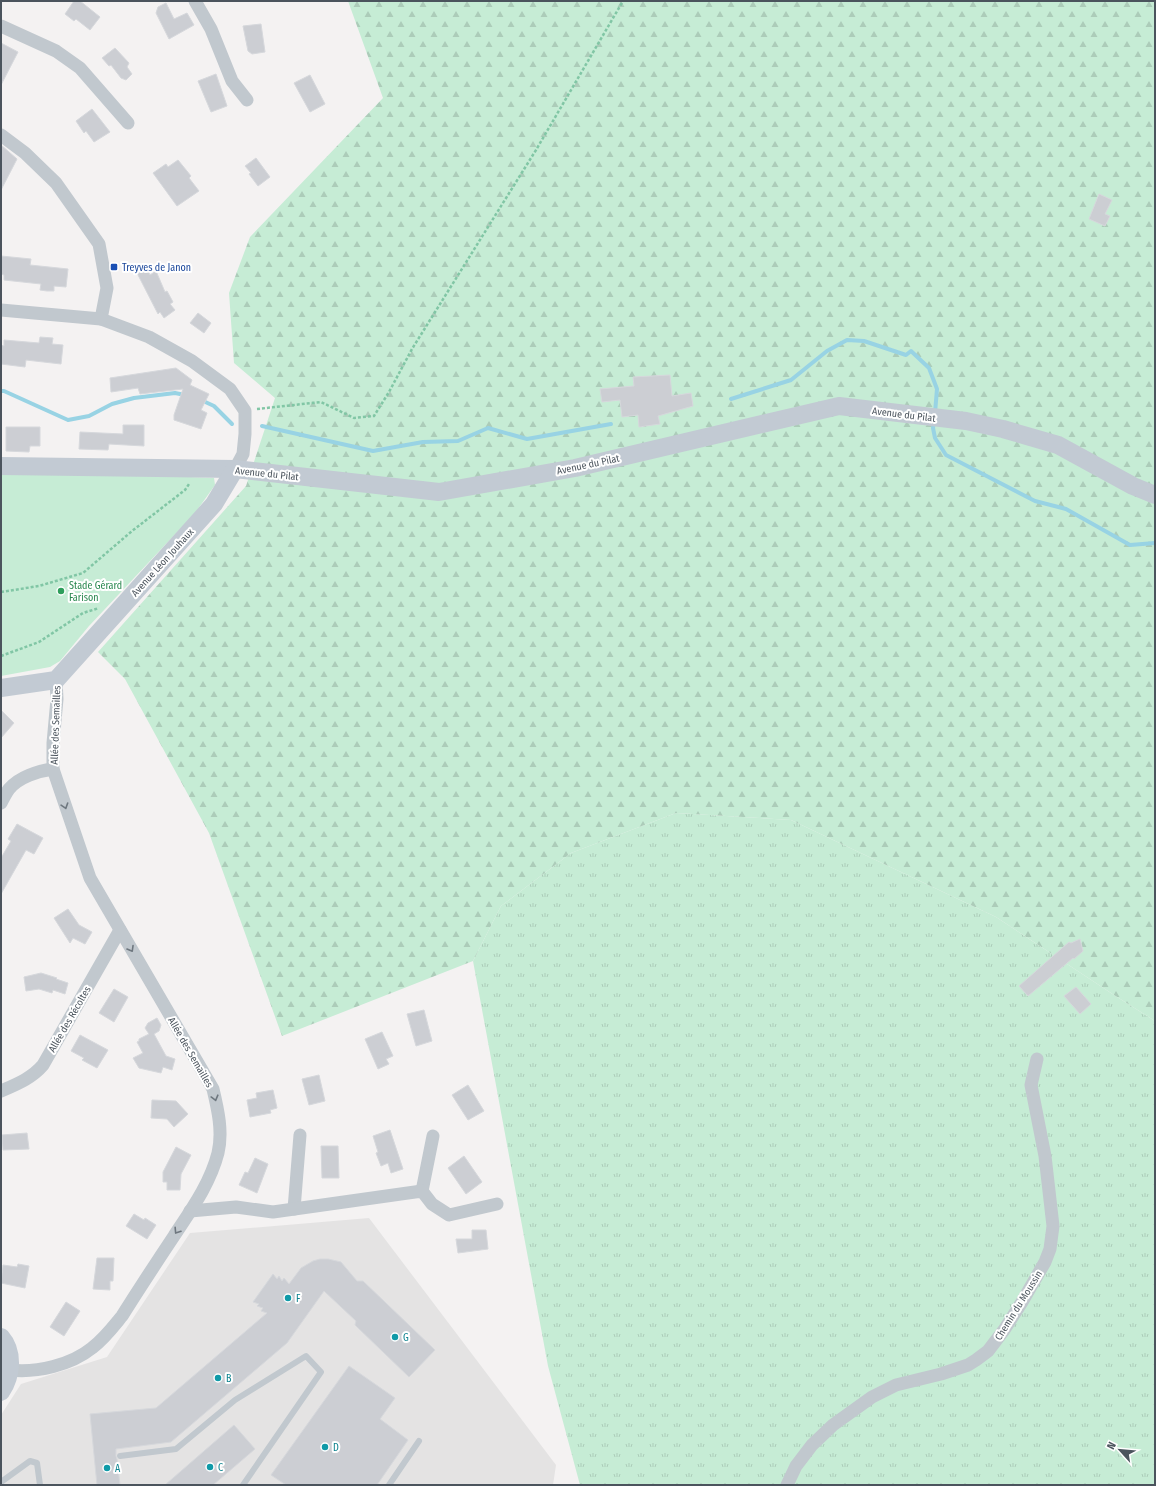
<svg xmlns="http://www.w3.org/2000/svg" width="1156" height="1486" viewBox="0 0 1156 1486" font-family="'Fira Sans Condensed',sans-serif">
  <defs>
    <pattern id="grass-tufts" width="24" height="20" patternUnits="userSpaceOnUse"><rect width="24" height="20" fill="#c6ecd5"/><path d="M3 7l-1-3M5 7V3M7 7l1-3M15 17l-1-3M17 17v-4M19 17l1-3" fill="none" stroke="#acccb9"/></pattern>
    <pattern id="forest-firs" width="22" height="20" patternUnits="userSpaceOnUse"><rect width="22" height="20" fill="#c6ecd5"/><path d="M5 1l3.5 6h-7zM16 11l3.5 6h-7z" fill="#acccb9"/></pattern>
  </defs>
  <rect width="100%" height="100%" fill="#f4f2f2"/>
  <polygon fill="#e4e3e3" points="369,1218 556,1465 553,1485 1,1485 1,1415 21,1384 107,1357 190,1233"/>
  <polygon fill="url(#grass-tufts)" points="676,813 791,820 996,917 1114,995 1155,1021 1155,1485 580,1485 548,1366 473,961 501,906 571,853"/>
  <polygon fill="url(#forest-firs)" points="348,1 1155,1 1155,1021 1114,995 996,917 791,820 676,813 571,853 501,906 473,961 282,1036 209,833 125,679 98,652 246,486 275,398 234,363 229,293 250,237 383,98"/>
  <polygon fill="#c6ecd5" points="1,475 140,475 214,478 215,485 195,513 89,626 60,661 50,667 1,676"/>
  <g fill="none" stroke-linecap="round" stroke-linejoin="round">
    <g stroke="#98d3e4" stroke-width="4">
      <polyline points="1,391 4,391 68,420 89,416 112,404 134,398 175,393 185,395"/>
      <polyline points="731,399 791,380 827,351 847,340 864,341 906,355 911,351 929,368 937,389 935,413"/>
      <polyline points="201,400 214,406 232,424"/>
      <polyline points="934,421 933,428 935,438 946,455 1035,501 1066,509 1130,545 1155,543"/>
      <polyline points="262,426 373,451 423,442 458,441 488,428 527,439 611,424"/>
    </g>
  </g>
  <g fill="#ccced3" stroke="#d6d8dc">
    <polygon points="74,1 80,1 100,17 90,30 76,19 74,21 65,14"/>
    <polygon points="166,3 174,19 187,13 194,25 169,39 156,13 158,7"/>
    <polygon points="261,24 265,52 252,54 248,51 243,26"/>
    <polygon points="1,43 18,52 1,85"/>
    <polygon points="115,48 129,63 127,67 132,74 126,80 121,78 111,65 109,66 102,58"/>
    <polygon points="216,74 227,106 211,112 198,81"/>
    <polygon points="310,75 325,104 310,112 294,83"/>
    <polygon points="92,109 110,132 94,142 86,131 84,133 76,121"/>
    <polygon points="1,145 17,159 1,190"/>
    <polygon points="256,158 270,177 258,186 249,174 251,173 245,166"/>
    <polygon points="178,160 191,176 189,178 199,191 177,206 153,173 166,164 168,167"/>
    <polygon points="1099,194 1112,200 1105,214 1110,216 1105,226 1089,219"/>
    <polygon points="1,256 31,259 30,265 68,269 66,287 54,286 54,291 47,291 40,290 41,284 4,280 4,275 1,274"/>
    <polygon points="145,265 150,275 156,271 165,292 167,291 173,302 170,304 175,310 164,318 160,312 158,314 136,271"/>
    <polygon points="198,313 211,323 204,333 190,323"/>
    <polygon points="40,337 53,338 52,344 63,345 61,364 26,360 25,367 1,364 1,345 4,346 4,340 39,343"/>
    <polygon points="176,368 192,380 190,385 209,394 201,410 207,413 201,429 174,420 174,415 183,389 140,394 138,388 111,392 110,378"/>
    <polygon points="670,375 672,396 691,393 693,406 658,416 660,424 639,427 638,415 622,417 620,400 602,402 600,389 634,386 633,377"/>
    <polygon points="123,425 144,425 144,446 109,444 108,450 79,449 80,432 123,434"/>
    <polygon points="6,427 40,427 40,446 30,446 29,452 6,451"/>
    <polygon points="1,710 14,723 1,738"/>
    <polygon points="17,824 43,838 34,854 26,850 1,894 1,858 11,841 8,839"/>
    <polygon points="68,909 79,925 92,932 85,944 73,938 70,943 54,918"/>
    <polygon points="1080,939 1083,951 1074,959 1073,958 1028,996 1019,986 1069,942 1071,943"/>
    <polygon points="41,973 57,978 56,979 68,983 65,994 53,990 52,993 39,989 26,991 24,977"/>
    <polygon points="1076,987 1091,1004 1080,1014 1064,996"/>
    <polygon points="114,989 128,997 114,1022 99,1013"/>
    <polygon points="424,1010 432,1041 416,1046 407,1014"/>
    <polygon points="157,1018 161,1025 159,1031 154,1034 166,1056 175,1059 172,1070 163,1067 161,1073 139,1068 133,1058 143,1053 137,1042 139,1041 139,1039 149,1034 145,1028 148,1023"/>
    <polygon points="382,1032 393,1056 386,1059 389,1064 378,1069 365,1039"/>
    <polygon points="80,1035 108,1050 97,1068 82,1060 84,1058 71,1051"/>
    <polygon points="319,1075 325,1101 309,1105 302,1079"/>
    <polygon points="468,1085 484,1111 468,1120 452,1095"/>
    <polygon points="273,1090 277,1108 270,1110 271,1113 250,1117 247,1100 257,1098 256,1093"/>
    <polygon points="152,1100 176,1101 188,1114 174,1127 167,1119 151,1118"/>
    <polygon points="390,1130 403,1169 391,1173 388,1163 381,1166 376,1153 378,1152 373,1136"/>
    <polygon points="27,1133 29,1149 3,1150 2,1135"/>
    <polygon points="321,1146 338,1146 339,1178 322,1178"/>
    <polygon points="176,1147 191,1155 181,1174 180,1190 167,1190 167,1182 163,1182 163,1172"/>
    <polygon points="464,1156 482,1182 466,1194 448,1168"/>
    <polygon points="255,1158 268,1164 257,1193 239,1185 245,1172 248,1173"/>
    <polygon points="134,1214 144,1220 145,1218 156,1225 147,1239 126,1226"/>
    <polygon points="472,1230 486,1230 488,1249 458,1253 456,1239 472,1239"/>
    <polygon points="97,1258 114,1258 113,1281 110,1281 110,1290 93,1289"/>
    <polygon points="320,1259 328,1259 341,1262 357,1281 363,1281 435,1350 409,1377 355,1325 356,1321 324,1291 287,1343 171,1442 116,1449 116,1456 117,1459 120,1485 97,1485 90,1414 156,1408 267,1313 261,1311 263,1308 257,1306 259,1304 253,1302 273,1274 277,1279 279,1276 282,1281 284,1278 289,1284 301,1268 313,1261"/>
    <polygon points="18,1264 29,1266 25,1288 1,1283 3,1265 17,1267"/>
    <polygon points="66,1302 80,1311 64,1336 50,1327"/>
    <polygon points="349,1366 395,1398 380,1419 408,1440 377,1485 286,1485 271,1475"/>
    <polygon points="234,1425 255,1449 213,1485 165,1485"/>
  </g>
  <g fill="none" stroke-linecap="round" stroke-linejoin="round">
    <g stroke="#81c6a5" stroke-width="2.5" stroke-dasharray="3 2" stroke-linecap="butt">
      <polyline points="257,409 321,402 354,418 374,416 389,392 412,349 536,150 623,1"/>
      <polyline points="1,592 39,586 83,573 132,531 185,490 189,484"/>
      <polyline points="1,656 39,642 83,613 99,608"/>
    </g>
    <g stroke="#c1c8ce" stroke-width="6">
      <polyline points="120,1456 176,1449 235,1400 306,1356 321,1372 243,1485"/>
      <polyline points="1,1482 30,1461 37,1463 40,1485"/>
      <polyline points="389,1485 419,1441"/>
    </g>
    <g stroke="#c1c8ce" stroke-width="13">
      <polyline points="195,1 211,29 232,81 247,100"/>
      <polyline points="1,26 56,51 80,68 128,123"/>
      <polyline points="1,135 25,153 56,183 99,244 107,288 101,319 149,337 192,361 230,389 245,411 245,434 243,454 235,469"/>
      <polyline points="1,310 101,319"/>
      <path d="M1 803C3 799 6 793 9 789 19 777 38 771 53 769"/>
      <path d="M1 1091C17 1084 32 1078 43 1065L120 930"/>
      <polyline points="422,1191 433,1136"/>
      <polyline points="294,1209 300,1135"/>
      <polyline points="190,1211 236,1207 273,1212 422,1191 432,1204 449,1215 497,1204"/>
      <path d="M10 1370C37 1373 71 1365 92 1348 104 1339 113 1327 122 1316 139 1289 156 1263 174 1236 191 1210 210 1184 218 1153 223 1132 218 1110 213 1089L90 878 53 769V743L57 699 56 680"/>
      <polyline points="787,1485 796,1466 812,1445 833,1425 872,1397 896,1385 941,1374 968,1365 976,1360 988,1351 1004,1330 1022,1302 1045,1262 1050,1249 1053,1226 1045,1156 1031,1085 1037,1059"/>
    </g>
    <g stroke="#c2cad3" stroke-width="18">
      <polyline points="1,466 235,469 439,492 575,468 839,406 966,421 1003,429 1058,445 1133,486 1155,495"/>
      <polyline points="1,688 56,680 214,504 235,469"/>
      <path d="M1 1337C14 1352 12 1376 1 1392"/>
    </g>
  </g>
  <defs><path id="oneway-chevron" d="M-2-3.5L2.5 0L-2 3.5" fill="none" stroke-width="1.6" stroke-linecap="round" stroke-linejoin="round"/></defs>
  <g stroke="#6e777f">
    <use href="#oneway-chevron" transform="translate(65 806) rotate(72)"/>
    <use href="#oneway-chevron" transform="translate(131 949) rotate(60)"/>
    <use href="#oneway-chevron" transform="translate(215 1098) rotate(75)"/>
    <use href="#oneway-chevron" transform="translate(177 1231) rotate(123)"/>
  </g>
  <rect fill="#1a4fb4" stroke="#fff" stroke-width="1.5" x="110" y="263" width="8" height="8" rx="2"/>
  <circle fill="#2e9e5b" stroke="#fff" stroke-width="1.5" cx="61" cy="591" r="4"/>
  <g fill="#0f9aa8" stroke="#fff" stroke-width="1.5">
    <circle cx="288" cy="1298" r="4"/>
    <circle cx="395" cy="1337" r="4"/>
    <circle cx="218" cy="1378" r="4"/>
    <circle cx="325" cy="1447" r="4"/>
    <circle cx="210" cy="1467" r="4"/>
    <circle cx="107" cy="1468" r="4"/>
  </g>
  <g text-anchor="middle" stroke-width="4" stroke-linejoin="round" paint-order="stroke">
    <g font-size="10" fill="#164399" stroke="#fff" text-anchor="start">
      <text x="122" y="271">Treyves de Janon</text>
    </g>
    <g font-size="10" fill="#4b545d" stroke="#fff">
      <text transform="translate(904 414) rotate(7)" y="4">Avenue du Pilat</text>
      <text transform="translate(588 464) rotate(-12)" y="4">Avenue du Pilat</text>
      <text transform="translate(267 473) rotate(6)" y="4">Avenue du Pilat</text>
      <text transform="translate(162 562) rotate(-48)" y="4">Avenue Léon Jouhaux</text>
      <text transform="translate(55 725) rotate(-88)" y="4">Allée des Semailles</text>
      <text transform="translate(69 1019) rotate(-60)" y="4">Allée des Récoltes</text>
      <text transform="translate(191 1052) rotate(60)" y="4">Allée des Semailles</text>
      <text transform="translate(1018 1305) rotate(-58)" y="4">Chemin du Moussin</text>
    </g>
    <g font-size="10" fill="#27864d" stroke="#fff" text-anchor="start">
      <text x="69" y="589">Stade Gérard<tspan x="69" dy="12">Farison</tspan></text>
    </g>
    <g font-size="10" fill="#0d838f" stroke="#fff" text-anchor="start">
      <text x="296" y="1302">F</text>
      <text x="403" y="1341">G</text>
      <text x="226" y="1382">B</text>
      <text x="333" y="1451">D</text>
      <text x="218" y="1471">C</text>
      <text x="115" y="1472">A</text>
    </g>
  </g>
  <rect width="1156" height="1486" fill="none" stroke="#4b545d" stroke-width="4"/>
  <g transform="translate(1120 1450) rotate(297)" stroke="#ffffff" stroke-width="3" paint-order="stroke">
  <path d="M0-3L7 15L0 10L-7 15Z" fill="#4b545d"/>
  <text y="-6" font-size="11" font-weight="bold" text-anchor="middle" fill="#4b545d">N</text>
  </g>
</svg>
